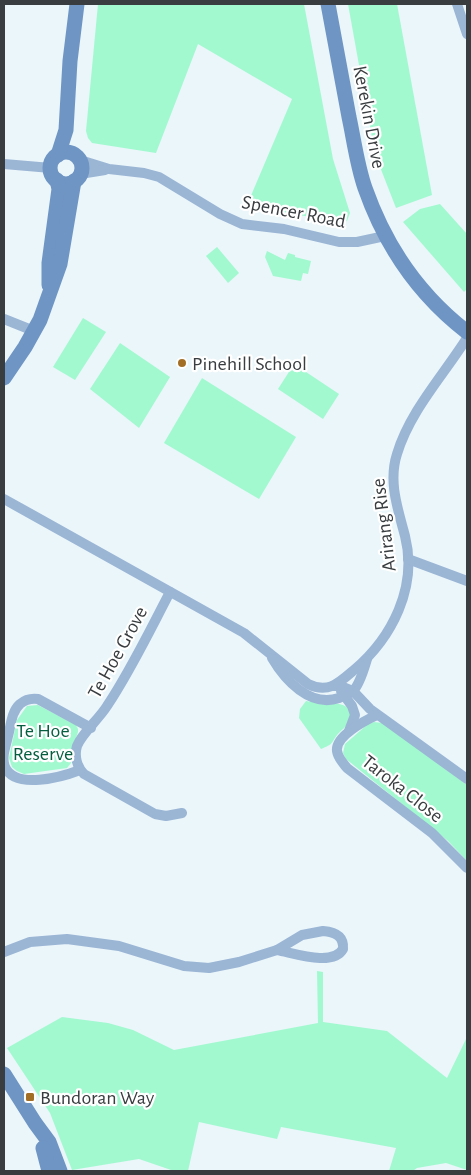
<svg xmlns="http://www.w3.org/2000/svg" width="471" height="1175" viewBox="0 0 471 1175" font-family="'Alegreya Sans',sans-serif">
  <rect width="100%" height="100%" fill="#eaf6fa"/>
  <g fill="#a2f9d0">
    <polygon points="98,4 304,4 333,159 350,213 347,221 341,223 247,205 292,99 198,44 156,153 92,143 88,138 86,131"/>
    <polygon points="348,4 397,4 432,195 396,208 375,154"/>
    <polygon points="440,204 467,234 467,289 464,292 403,222 420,209"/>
    <polygon points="217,247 239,273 228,283 206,256"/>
    <polygon points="267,251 285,260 288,253 295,255 295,257 311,261 308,274 303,273 301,281 273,276 265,257"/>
    <polygon points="83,318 106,332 75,380 53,367"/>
    <polygon points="120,343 170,377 139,428 90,389"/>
    <polygon points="294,364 339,394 323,419 278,389"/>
    <polygon points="202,378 296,437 259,499 164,443"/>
    <path d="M306 701C321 704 340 699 350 710 351 726 346 725 337 735 330 745 333 744 321 749L299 718 300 709Z"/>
    <polygon points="38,705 76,725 78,729 78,732 71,753 71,763 67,768 24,774 17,771 12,767 9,758 17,720 27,706"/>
    <polygon points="374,722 383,723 467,785 467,861 448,841 346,759 343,753 345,744 368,724"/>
    <polygon points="317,971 323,972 323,1022 387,1031 447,1078 467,1037 467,1170 446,1163 417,1168 413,1171 389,1171 396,1148 281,1127 277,1139 199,1122 188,1171 174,1171 139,1159 72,1170 50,1113 7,1048 62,1017 108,1023 133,1030 174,1050 318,1023"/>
  </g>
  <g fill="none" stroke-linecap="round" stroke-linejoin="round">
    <g stroke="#9bb5d5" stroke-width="10">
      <polyline points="457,4 467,34"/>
      <polyline points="80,160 109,169 144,173 159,177 220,214 242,224 284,229 339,242 357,242 385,236"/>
      <polyline points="4,164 51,168"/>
      <polyline points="80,174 105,170"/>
      <polyline points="4,319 34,331"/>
      <path d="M4 499 244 633 308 684C328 694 339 683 354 670 392 638 418 587 405 536 398 509 388 482 397 454 410 411 443 376 467 338"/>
      <polyline points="408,559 467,581"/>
      <path d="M170 592C150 630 131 670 107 706 99 719 82 733 77 746 74 756 77 767 84 774L155 814 166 816 182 813"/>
      <path d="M272 658C285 680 310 708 339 698 343 696 349 694 353 691 360 684 364 669 367 659"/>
      <polyline points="333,686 341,686 353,691 370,709 467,779"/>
      <polyline points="341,691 352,706 355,715 349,731"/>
      <path d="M377 715C366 720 335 736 337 751 338 758 343 763 347 768L432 833 467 868"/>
      <path d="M80 770C62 777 15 790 5 767 1 757 6 746 8 736 11 726 11 712 20 704 26 699 31 698 38 699L91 728"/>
      <path d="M323 931C335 932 344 936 343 949 333 967 294 953 277 950L302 935Z"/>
      <polyline points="4,952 30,942 67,939 119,946 184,966 209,968 239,962 277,950"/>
    </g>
    <g stroke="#6f95c4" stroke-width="15">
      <path d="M328 4C335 41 342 79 349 117 354 140 357 165 365 188 385 245 419 295 467 332"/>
      <circle cx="66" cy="168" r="16"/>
      <polyline points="58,155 66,130 70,61 77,4"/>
      <polyline points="49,285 49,263 59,189 57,180"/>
      <polyline points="4,378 25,347 40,320 60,264 74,181"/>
      <polyline points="4,1074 35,1123 49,1142 60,1171"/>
      <polyline points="43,1148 49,1171"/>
    </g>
  </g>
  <g fill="#a26e26" stroke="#fff" stroke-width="2">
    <circle cx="182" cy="363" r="5"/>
    <rect x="25" y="1092" width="10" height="10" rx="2.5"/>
  </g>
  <g text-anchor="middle" stroke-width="4.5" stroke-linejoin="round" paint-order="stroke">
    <g font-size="20" fill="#393d3f" stroke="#fff">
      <text transform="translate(370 117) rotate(79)" y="7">Kerekin Drive</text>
      <text transform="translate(294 211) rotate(11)" y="7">Spencer Road</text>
      <text transform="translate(383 525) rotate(-97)" y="7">Arirang Rise</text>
      <text transform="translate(117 652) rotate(-61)" y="7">Te Hoe Grove</text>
      <text transform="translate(403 788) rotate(38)" y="7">Taroka Close</text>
    </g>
    <g font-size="20" fill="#393d3f" stroke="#fff" text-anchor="start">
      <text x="192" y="370">Pinehill School</text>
      <text x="40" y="1104">Bundoran Way</text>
    </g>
    <g font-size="20" fill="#065e40" stroke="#fff">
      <text x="43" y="737">Te Hoe<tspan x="43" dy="23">Reserve</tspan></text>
    </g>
  </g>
  <rect width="471" height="1175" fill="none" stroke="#393d3f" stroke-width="10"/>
</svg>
